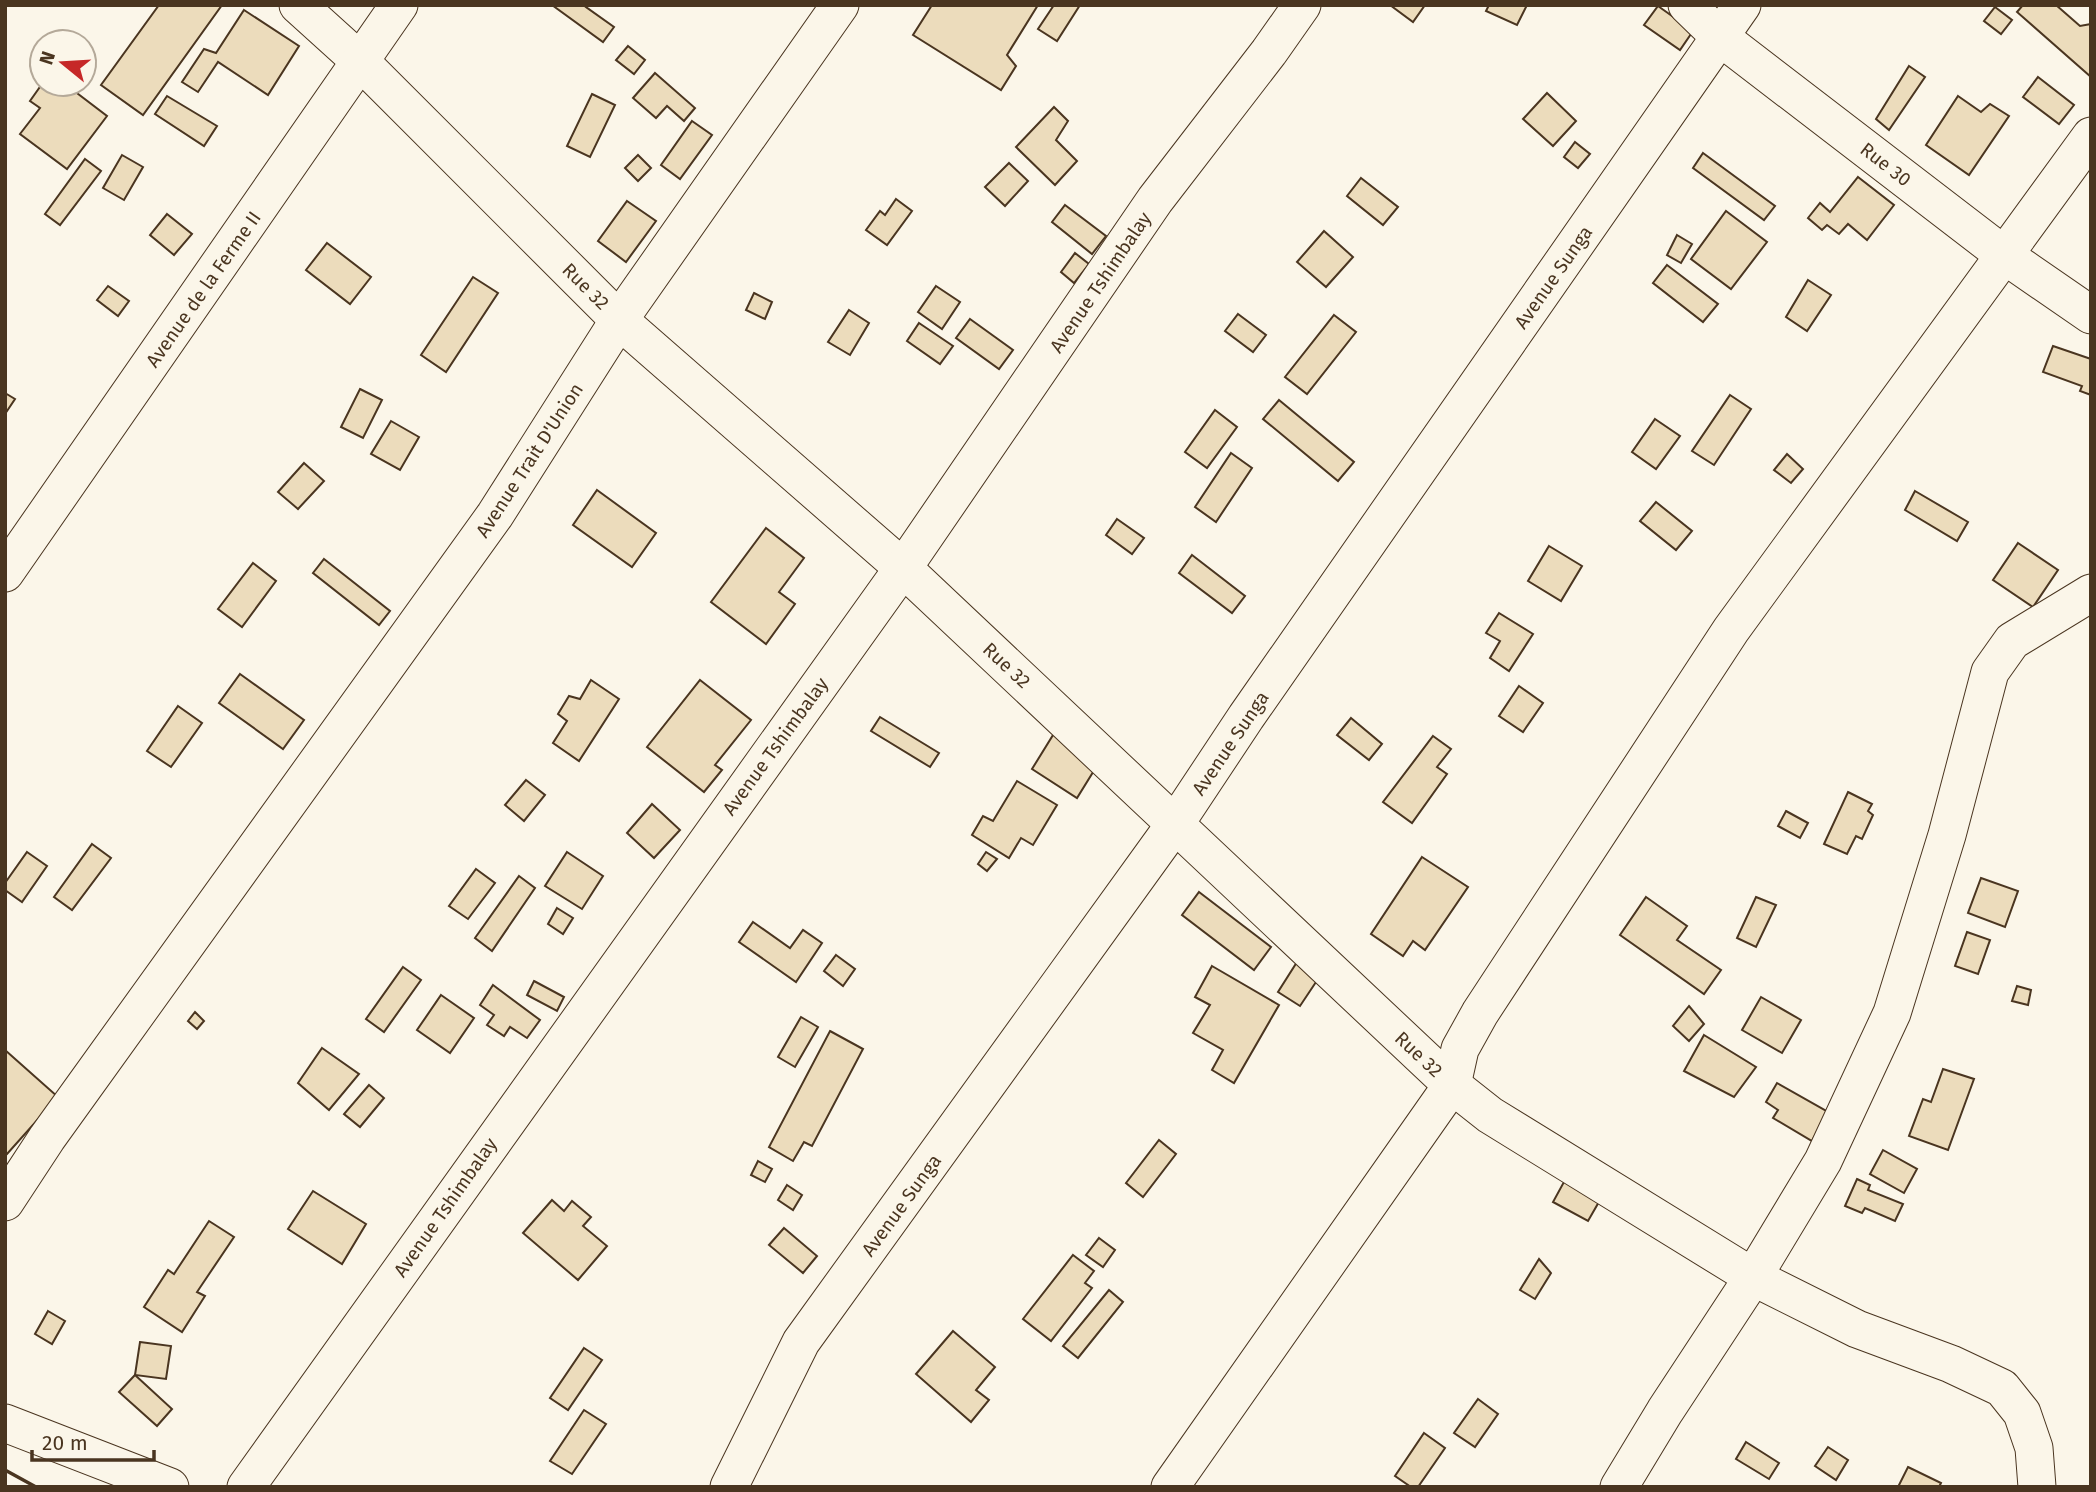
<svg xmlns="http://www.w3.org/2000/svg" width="2096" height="1492" viewBox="0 0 2096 1492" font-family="'Fira Sans',sans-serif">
  <rect width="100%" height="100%" fill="#fbf6e9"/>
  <g fill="#ecdcbc" stroke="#4a3520" stroke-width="2">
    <polygon points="159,5 222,5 143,115 101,85"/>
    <polygon points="552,5 588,5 586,7 614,27 603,42"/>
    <polygon points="932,5 1038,5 1007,55 1016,66 1001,90 913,35"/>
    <polygon points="1054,5 1080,5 1057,41 1038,29"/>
    <polygon points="1390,5 1425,5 1413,22"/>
    <polygon points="1489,5 1527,5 1517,25 1486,11"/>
    <polygon points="2023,5 2056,5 2080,26 2091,24 2091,77 2017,12"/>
    <polygon points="1658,6 1693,31 1680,50 1644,25"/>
    <polygon points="1995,7 2012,20 2001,34 1984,21"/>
    <polygon points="244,10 299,46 268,95 218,62 198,92 182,82 204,49 216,53"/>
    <polygon points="628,46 645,60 634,74 616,60"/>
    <polygon points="1909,66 1925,77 1889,130 1876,119"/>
    <polygon points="655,73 695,108 684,121 667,106 656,118 633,98"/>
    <polygon points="2038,77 2074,105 2059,124 2023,97"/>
    <polygon points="42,84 65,84 107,116 67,169 20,134 40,108 30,101"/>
    <polygon points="1547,93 1576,121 1553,146 1523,119"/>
    <polygon points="592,94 615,105 590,157 567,146"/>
    <polygon points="167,96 217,126 204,146 155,114"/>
    <polygon points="1958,96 1981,112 1990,104 2009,116 1969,175 1926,145"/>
    <polygon points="1054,107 1068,121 1056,140 1077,161 1055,185 1016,147"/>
    <polygon points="692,121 712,135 680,179 661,165"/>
    <polygon points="1575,142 1590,154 1578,168 1564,157"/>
    <polygon points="1703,153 1775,206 1764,220 1693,168"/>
    <polygon points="122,155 143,167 124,200 103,188"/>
    <polygon points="638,155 651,168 638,181 625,168"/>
    <polygon points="85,159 101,171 60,225 45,214"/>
    <polygon points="1009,163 1028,181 1005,206 985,187"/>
    <polygon points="1858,177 1894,205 1867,240 1848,224 1839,234 1827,225 1822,230 1808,218 1820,203 1830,212"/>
    <polygon points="1361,178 1398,207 1383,225 1347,196"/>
    <polygon points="896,199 912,211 887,245 866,230 880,211 885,215"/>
    <polygon points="627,201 656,221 626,262 598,241"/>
    <polygon points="1065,205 1106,236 1092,254 1052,222"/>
    <polygon points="1726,211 1767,242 1731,289 1691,259"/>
    <polygon points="167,214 192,234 174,255 150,235"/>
    <polygon points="1324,231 1353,257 1326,287 1297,262"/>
    <polygon points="1677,235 1692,244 1681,263 1667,255"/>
    <polygon points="327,243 371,277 350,304 306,270"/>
    <polygon points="1075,253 1089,264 1074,283 1061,272"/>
    <polygon points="1667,265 1718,304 1703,322 1653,283"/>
    <polygon points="473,277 498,293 446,372 421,355"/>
    <polygon points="1808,280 1831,295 1807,331 1786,317"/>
    <polygon points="108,286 129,301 118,316 97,300"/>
    <polygon points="936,286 960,302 942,329 918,312"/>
    <polygon points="754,293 772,302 765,319 746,310"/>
    <polygon points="849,310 869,323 850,355 828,342"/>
    <polygon points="1238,314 1266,335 1253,352 1225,331"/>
    <polygon points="1334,315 1356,332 1307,394 1285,377"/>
    <polygon points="970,319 1013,350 999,369 956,338"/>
    <polygon points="919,323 953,346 940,364 907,341"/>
    <polygon points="2053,346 2091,359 2091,395 2080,391 2082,386 2043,372"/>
    <polygon points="360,389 382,400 363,438 341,427"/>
    <polygon points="5,393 15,399 5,414"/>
    <polygon points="1730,395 1751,409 1714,465 1692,451"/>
    <polygon points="1279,400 1354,462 1338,481 1263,419"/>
    <polygon points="1215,410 1237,427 1207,468 1185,452"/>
    <polygon points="1655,419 1680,436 1656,469 1632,452"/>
    <polygon points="391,421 419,437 400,470 371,454"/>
    <polygon points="1231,453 1252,468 1216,522 1195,507"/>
    <polygon points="1787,454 1803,469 1791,483 1774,470"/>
    <polygon points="304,463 324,481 298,509 278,492"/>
    <polygon points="597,490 656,533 632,567 573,525"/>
    <polygon points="1915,491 1968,522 1957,541 1905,510"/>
    <polygon points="1656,502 1692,531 1676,550 1640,521"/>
    <polygon points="1117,519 1144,538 1132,554 1106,535"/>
    <polygon points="766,528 804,558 779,592 795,604 766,644 711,602"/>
    <polygon points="2018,543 2058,570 2033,607 1993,580"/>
    <polygon points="1549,546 1582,566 1561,601 1528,581"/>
    <polygon points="1192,555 1245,596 1232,613 1179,573"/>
    <polygon points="324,559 390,611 379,625 313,573"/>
    <polygon points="253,563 276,581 242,627 218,609"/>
    <polygon points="1499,613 1533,634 1509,671 1490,658 1500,641 1486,633"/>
    <polygon points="240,674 304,720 283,749 219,703"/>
    <polygon points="591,680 619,699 579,761 553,743 567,721 558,714 569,696 580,699"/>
    <polygon points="700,680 751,720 715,765 722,770 704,792 647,747"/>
    <polygon points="1519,686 1543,703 1523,732 1499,716"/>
    <polygon points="178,706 202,723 171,767 147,751"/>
    <polygon points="880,717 939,753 930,767 871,731"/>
    <polygon points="1351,718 1382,744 1369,760 1337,735"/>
    <polygon points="1058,727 1103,756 1077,798 1032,769"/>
    <polygon points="1433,736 1451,749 1437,767 1447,774 1412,823 1383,802"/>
    <polygon points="526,780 545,795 524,821 505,805"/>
    <polygon points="1017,781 1057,805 1033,845 1021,838 1009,858 972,835 983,816 993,821"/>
    <polygon points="1848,792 1872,804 1868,811 1873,815 1862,839 1856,836 1847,854 1824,844"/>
    <polygon points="652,804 680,830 654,858 627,833"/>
    <polygon points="1786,811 1808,823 1800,838 1778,826"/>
    <polygon points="92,844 111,858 72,910 54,897"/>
    <polygon points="27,852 47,866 22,902 5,890 5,883"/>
    <polygon points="567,852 603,876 582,909 545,886"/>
    <polygon points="986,852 997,859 987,871 978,864"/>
    <polygon points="1422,857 1468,887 1425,950 1413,941 1403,956 1371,934"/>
    <polygon points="476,869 495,883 468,919 449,906"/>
    <polygon points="519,876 535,888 492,951 475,938"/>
    <polygon points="1981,878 2018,891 2005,927 1968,913"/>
    <polygon points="1199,892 1271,947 1254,970 1182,915"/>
    <polygon points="1646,897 1687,926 1677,940 1721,970 1704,994 1620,935"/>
    <polygon points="1756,897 1776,905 1756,947 1737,938"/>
    <polygon points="557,908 573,918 563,934 548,924"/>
    <polygon points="753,922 790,948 803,930 822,943 796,982 739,942"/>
    <polygon points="1967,932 1990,940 1978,974 1955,966"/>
    <polygon points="836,955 855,969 843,986 824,971"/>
    <polygon points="1297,962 1318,979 1300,1006 1278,992"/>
    <polygon points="1212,966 1279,1005 1234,1083 1212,1070 1223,1050 1193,1033 1210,1005 1195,997"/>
    <polygon points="403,967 421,980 384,1032 366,1019"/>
    <polygon points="534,981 564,997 557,1011 527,995"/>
    <polygon points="493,985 540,1020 527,1038 510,1027 504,1036 487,1025 494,1015 480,1005"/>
    <polygon points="2017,986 2031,990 2028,1005 2012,1001"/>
    <polygon points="441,995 474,1018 450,1053 417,1030"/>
    <polygon points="1761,997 1801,1020 1782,1053 1742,1030"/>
    <polygon points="1689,1006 1704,1024 1689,1041 1673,1026"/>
    <polygon points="195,1012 204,1021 197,1029 188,1021"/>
    <polygon points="801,1017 818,1027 795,1067 778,1057"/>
    <polygon points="830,1031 863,1049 812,1146 804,1142 793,1161 769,1147"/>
    <polygon points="1704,1035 1756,1067 1734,1097 1684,1071"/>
    <polygon points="322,1048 359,1074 329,1110 298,1083"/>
    <polygon points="5,1050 58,1097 7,1154 5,1153"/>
    <polygon points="1943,1069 1974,1079 1948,1150 1909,1136 1923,1099 1931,1102"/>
    <polygon points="1777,1083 1828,1112 1812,1141 1773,1118 1778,1110 1766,1102"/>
    <polygon points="369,1085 384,1098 360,1127 344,1114"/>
    <polygon points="1159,1140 1176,1154 1143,1197 1126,1183"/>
    <polygon points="1883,1150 1917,1169 1904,1193 1870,1174"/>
    <polygon points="758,1161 772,1169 765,1182 751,1175"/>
    <polygon points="1857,1179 1870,1185 1868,1190 1903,1204 1895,1221 1865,1208 1862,1213 1845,1206"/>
    <polygon points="1565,1180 1600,1200 1588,1221 1553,1202"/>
    <polygon points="787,1185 802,1195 793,1210 778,1200"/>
    <polygon points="313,1191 366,1224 342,1264 288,1229"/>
    <polygon points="552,1200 564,1211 572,1201 591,1217 583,1226 607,1246 578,1280 523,1233"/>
    <polygon points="209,1221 234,1237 197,1292 205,1296 182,1332 144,1307 168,1270 174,1274"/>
    <polygon points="784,1228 817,1256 803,1273 769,1245"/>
    <polygon points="1099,1238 1115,1250 1103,1267 1086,1255"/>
    <polygon points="1073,1255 1094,1271 1085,1283 1092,1288 1051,1341 1023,1319"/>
    <polygon points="1539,1259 1551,1273 1535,1299 1520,1290"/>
    <polygon points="1109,1290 1123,1302 1078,1358 1063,1346"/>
    <polygon points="48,1311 65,1321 52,1344 35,1334"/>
    <polygon points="953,1331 995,1367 976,1390 989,1400 971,1422 916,1374"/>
    <polygon points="140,1342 171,1346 166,1379 135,1375"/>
    <polygon points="584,1348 602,1360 568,1410 550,1398"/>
    <polygon points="135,1375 172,1409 157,1426 119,1392"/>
    <polygon points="1478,1399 1498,1414 1475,1447 1454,1433"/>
    <polygon points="584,1410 606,1424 572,1474 550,1461"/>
    <polygon points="1424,1433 1445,1448 1418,1487 1411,1487 1395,1476"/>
    <polygon points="1746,1442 1779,1463 1769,1479 1736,1459"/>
    <polygon points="1828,1447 1848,1460 1836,1480 1815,1466"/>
    <polygon points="1908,1467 1941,1483 1939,1487 1898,1487"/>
  </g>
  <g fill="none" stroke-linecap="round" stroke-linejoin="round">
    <defs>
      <g id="minor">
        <polyline points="298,5 361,62 619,320 903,568 1452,1085 1490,1115 1753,1277 1857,1329 1951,1364 2002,1388 2022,1413 2034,1448 2037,1487"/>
        <polyline points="1687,5 1720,37 2004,255 2091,315"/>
        <polyline points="5,573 399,5"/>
        <polyline points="5,1202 47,1138 495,515 619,320 840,5"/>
        <polyline points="5,1423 170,1487"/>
        <polyline points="246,1487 903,568 1155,200 1269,52 1302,5"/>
        <polyline points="729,1487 801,1342 1175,824 1246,717 1742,5"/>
        <polyline points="1170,1487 1452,1085 1460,1049 1480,1013 1731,630 2091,136"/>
        <polyline points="1619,1487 1665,1411 1753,1277 1823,1161 1892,1013 1947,835 1990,672 2012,641 2091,593"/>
      </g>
    </defs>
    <use href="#minor" stroke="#4a3520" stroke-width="39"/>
    <use href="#minor" stroke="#fbf6e9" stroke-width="37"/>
    <polyline stroke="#4a3520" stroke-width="3.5" points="5,1470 36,1487"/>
  </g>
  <g text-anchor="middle" stroke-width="5" stroke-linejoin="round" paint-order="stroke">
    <g font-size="19" fill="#4a3520" stroke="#fbf6e9">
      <text transform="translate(1886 164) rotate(38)" y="7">Rue 30</text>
      <text transform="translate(1553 277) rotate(-55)" y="7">Avenue Sunga</text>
      <text transform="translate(1100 282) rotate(-56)" y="7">Avenue Tshimbalay</text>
      <text transform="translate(586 286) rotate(45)" y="7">Rue 32</text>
      <text transform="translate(203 289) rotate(-55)" y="7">Avenue de la Ferme II</text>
      <text transform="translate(529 460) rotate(-57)" y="7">Avenue Trait D'Union</text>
      <text transform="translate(1007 665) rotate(43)" y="7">Rue 32</text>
      <text transform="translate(1230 743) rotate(-56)" y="7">Avenue Sunga</text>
      <text transform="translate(775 746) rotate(-54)" y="7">Avenue Tshimbalay</text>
      <text transform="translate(1419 1054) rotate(43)" y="7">Rue 32</text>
      <text transform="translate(901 1205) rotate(-54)" y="7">Avenue Sunga</text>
      <text transform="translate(445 1207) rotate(-55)" y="7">Avenue Tshimbalay</text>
    </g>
  </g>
  <rect width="2096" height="1492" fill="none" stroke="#4a3520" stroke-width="14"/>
  <g transform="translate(63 63) rotate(288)"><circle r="33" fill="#fbf6e9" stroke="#b4a999" stroke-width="2"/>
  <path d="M0-5L12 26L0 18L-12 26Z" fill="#c62828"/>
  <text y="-10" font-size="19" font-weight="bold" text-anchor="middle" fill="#4a3520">N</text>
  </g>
  <path d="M32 1450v10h122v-10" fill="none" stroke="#4a3520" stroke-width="3.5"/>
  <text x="42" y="1450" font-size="21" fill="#4a3520" stroke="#fbf6e9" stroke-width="5" paint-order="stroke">20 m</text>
</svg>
